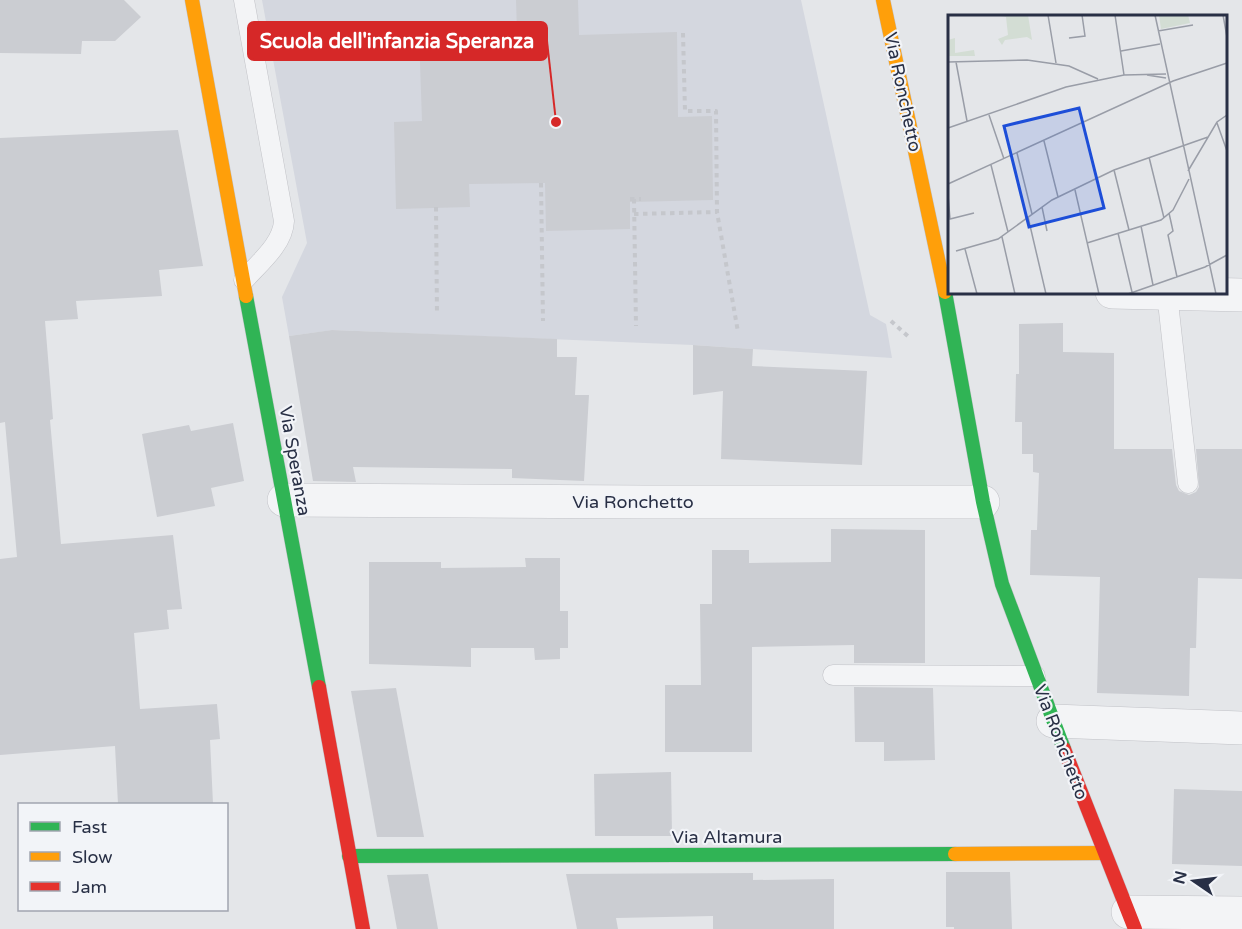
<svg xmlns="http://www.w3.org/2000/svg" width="1242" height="929" viewBox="0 0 1242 929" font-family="'Varela Round',sans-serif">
  <rect width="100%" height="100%" fill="#e4e6e9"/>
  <polygon fill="#d4d7df" points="262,0 801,0 870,315 886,324 892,358 693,345 333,330 289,336 282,297 307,243"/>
  <g fill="#cbcdd2">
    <polygon points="0,0 124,0 141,17 115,41 82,41 81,54 0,53"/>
    <polygon points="516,0 578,0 579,35 677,32 678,117 712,116 713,200 630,202 630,229 546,231 545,183 469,184 470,207 396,209 394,122 422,121 419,34 517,32"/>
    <polygon points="178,130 203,266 159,270 162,296 76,301 78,319 45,321 53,419 50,420 61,544 173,535 182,609 167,610 169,629 134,633 140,709 217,704 220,739 210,740 213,804 118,804 115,746 0,755 0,559 17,557 5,422 0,423 0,138"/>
    <polygon points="1063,323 1063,352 1114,353 1114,449 1172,449 1176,485 1179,491 1189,495 1196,492 1199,487 1196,449 1242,449 1242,579 1198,578 1196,648 1190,648 1189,696 1097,693 1100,577 1030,575 1031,530 1037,530 1039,473 1033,472 1033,454 1022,454 1022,422 1015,422 1016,374 1019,374 1019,324"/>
    <polygon points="332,330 557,339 557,357 577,357 575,395 589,395 584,481 512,478 512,469 353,467 356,482 313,481 289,336"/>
    <polygon points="693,345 753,349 752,366 867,371 862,465 721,459 723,391 693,395"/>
    <polygon points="233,423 244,481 211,488 215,506 157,517 142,434 189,425 191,431"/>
    <polygon points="831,529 925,530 925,663 854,663 854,645 752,647 752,752 665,752 665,685 701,685 700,604 712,604 712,550 749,550 749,563 831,562"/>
    <polygon points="525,558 560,558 560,611 568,611 568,648 560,648 560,659 535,660 534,648 471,648 471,667 369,664 369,562 441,562 441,568 526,567"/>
    <polygon points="854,687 933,688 935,760 884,761 884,742 855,742"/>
    <polygon points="396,688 424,837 377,837 351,691"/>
    <polygon points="671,772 672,836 595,836 594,774"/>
    <polygon points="1174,789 1242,791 1242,866 1172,864"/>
    <polygon points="946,872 1010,872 1012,929 954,929 954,927 946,927"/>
    <polygon points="753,873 753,880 834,879 834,929 713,929 713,916 616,918 618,929 577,929 566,874"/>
    <polygon points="428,874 438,929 397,929 387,875"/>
  </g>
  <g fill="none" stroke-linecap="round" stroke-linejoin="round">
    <defs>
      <g id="lane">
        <path d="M244 0 284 221C283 244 259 263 244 280"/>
        <polyline points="1167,293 1188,483"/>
        <polyline points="833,675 1035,676"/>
      </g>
      <g id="street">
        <polyline points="1112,292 1242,295"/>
        <polyline points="284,500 645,502 983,502"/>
        <polyline points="1053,721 1242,728"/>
        <polyline points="1128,912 1242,913"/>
      </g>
      <g id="fast">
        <polyline points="945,292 983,502 1002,584 1064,749"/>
        <polyline points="246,296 319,687"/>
        <polyline points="349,856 955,854"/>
      </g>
      <g id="slow">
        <polyline points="192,0 246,296"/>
        <polyline points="883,0 945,292"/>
        <polyline points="955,854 1104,853"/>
      </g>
      <g id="jam">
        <polyline points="319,687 363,929"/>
        <polyline points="1064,749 1135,929"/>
      </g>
    </defs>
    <use href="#lane" stroke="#c1c2c7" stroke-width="21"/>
    <use href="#street" stroke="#c1c2c7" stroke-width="34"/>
    <use href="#fast" stroke="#c1c2c7" stroke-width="15"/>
    <use href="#slow" stroke="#c1c2c7" stroke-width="15"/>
    <use href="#jam" stroke="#c1c2c7" stroke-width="15"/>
    <g stroke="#c5c7cc" stroke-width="4" stroke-dasharray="4.5 4.5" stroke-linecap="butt">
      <polyline points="683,33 685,111 716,111 717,212 738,332"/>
      <polyline points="541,183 543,321"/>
      <polyline points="630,199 641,199"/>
      <polyline points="634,199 636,326"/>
      <polyline points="436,207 437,315"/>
      <polyline points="634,214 717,212"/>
      <polyline points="891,321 911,339"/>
    </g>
    <use href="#lane" stroke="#f3f4f6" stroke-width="20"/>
    <use href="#street" stroke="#f3f4f6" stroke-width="33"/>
    <use href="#fast" stroke="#30b455" stroke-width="14"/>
    <use href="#slow" stroke="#ff9f0a" stroke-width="14"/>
    <use href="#jam" stroke="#e5322d" stroke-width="14"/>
  </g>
  <g text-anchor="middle" stroke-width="4.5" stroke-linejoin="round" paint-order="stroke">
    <g font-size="18" fill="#282f45" stroke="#f2f4f8">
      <text transform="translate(903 92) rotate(78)" y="6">Via Ronchetto</text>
      <text transform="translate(295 461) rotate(80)" y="6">Via Speranza</text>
      <text x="633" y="508">Via Ronchetto</text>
      <text transform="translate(1061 742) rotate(69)" y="6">Via Ronchetto</text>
      <text x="727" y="843">Via Altamura</text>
    </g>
  </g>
  <g transform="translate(948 15)">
    <rect width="279" height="279" fill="#e4e6e9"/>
    <path d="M48 0H80L84 25 79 22 57 25 54 30 50 24 60 20 58 2ZM211 0H240L242 8 213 14ZM7 23V38L26 35 27 41H0V25Z" fill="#d3ddd4"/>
    <path fill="none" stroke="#999da7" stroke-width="1.5" d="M100 0 108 48M167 0 176 60M207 0 268 279M275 0 279 22M210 16 245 10M121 23 137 21 134 0M173 36 212 29M0 47 79 45 121 51 150 64M8 47 19 106M199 60 218 63M41 100 56 144M269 108 279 136M0 113 118 72 176 60 218 59M96 126 110 182M69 138 84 199M201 142 216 203M43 150 60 217M166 155 181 215M240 156 269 107 279 100M0 169 225 66 279 48M127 175 151 279M0 180 2 204 26 198M94 192 99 216M221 198 225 216 220 220 229 262M80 202 98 279M193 211 205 270M170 218 184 277M54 222 67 279M139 228 213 205 225 195 241 164M17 234 29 279M8 236 50 224 104 185 166 155 260 122M180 279 257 252 279 240"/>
    <path fill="#1d4ed8" fill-opacity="0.15" stroke="#1d4ed8" stroke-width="3" d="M131 93 156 193 81 212 56 111Z"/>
    <rect width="279" height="279" fill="none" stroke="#282f45" stroke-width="3"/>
  </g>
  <path fill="none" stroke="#d62828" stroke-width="2" d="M556 122L547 41"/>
  <circle fill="#d62828" stroke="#f2f4f8" stroke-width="2" cx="556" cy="122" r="6"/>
  <rect fill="#d62828" stroke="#d62828" stroke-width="2" x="248" y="22" width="299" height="38" rx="6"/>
  <g font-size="20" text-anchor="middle" font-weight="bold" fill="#fff">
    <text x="397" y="48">Scuola dell'infanzia Speranza</text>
  </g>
  <rect x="18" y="803" width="210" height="108" fill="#f2f4f8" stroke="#a1a5b0" stroke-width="1.5"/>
  <rect x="30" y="822" width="30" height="9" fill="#30b455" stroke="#a1a5b0" stroke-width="1.5"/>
  <text x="72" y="833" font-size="18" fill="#282f45">Fast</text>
  <rect x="30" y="852" width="30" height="9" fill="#ff9f0a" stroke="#a1a5b0" stroke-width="1.5"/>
  <text x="72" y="863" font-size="18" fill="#282f45">Slow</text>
  <rect x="30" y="882" width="30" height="9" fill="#e5322d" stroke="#a1a5b0" stroke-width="1.5"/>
  <text x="72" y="893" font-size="18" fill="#282f45">Jam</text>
  <g transform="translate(1194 881) rotate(284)" stroke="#f2f4f8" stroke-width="4.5" paint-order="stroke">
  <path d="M0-4.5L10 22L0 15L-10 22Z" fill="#282f45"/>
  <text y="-9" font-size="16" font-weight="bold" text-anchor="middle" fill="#282f45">N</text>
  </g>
</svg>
